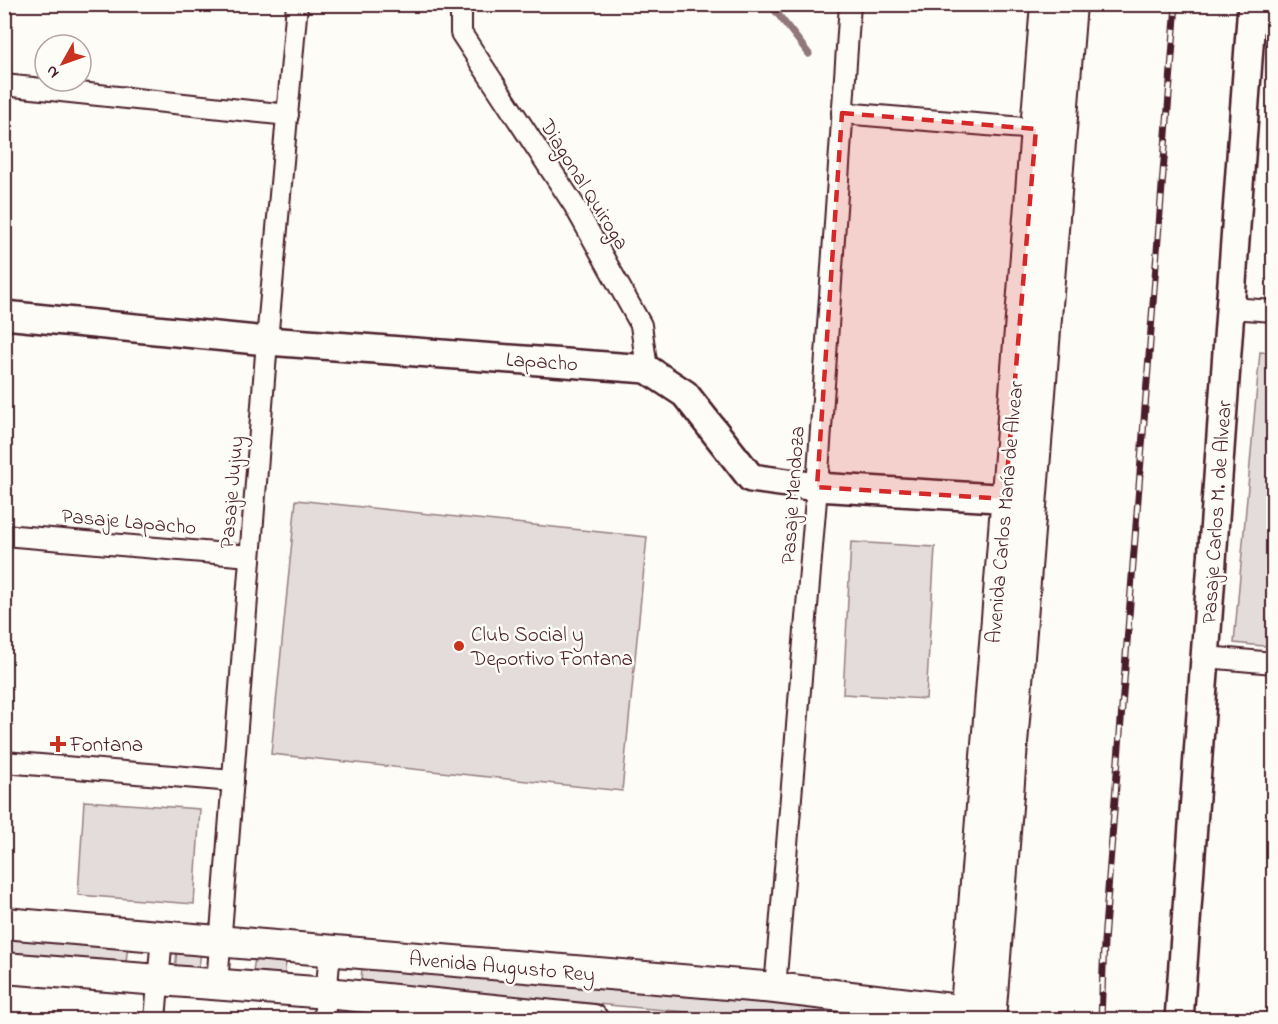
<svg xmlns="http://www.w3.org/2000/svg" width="1278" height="1024" viewBox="0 0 1278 1024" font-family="'Indie Flower',sans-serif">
  <rect width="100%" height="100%" fill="#fdfcf7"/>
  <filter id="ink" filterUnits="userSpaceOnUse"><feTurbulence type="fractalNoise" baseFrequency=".0167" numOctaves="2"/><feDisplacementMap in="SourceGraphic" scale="12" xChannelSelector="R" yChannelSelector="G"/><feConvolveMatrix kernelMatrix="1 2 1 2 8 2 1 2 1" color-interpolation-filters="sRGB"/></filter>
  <g filter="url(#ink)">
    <g fill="#e3dcda" stroke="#967e82" stroke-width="1.5">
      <polygon points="1260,352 1274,353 1273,647 1234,643"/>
      <polygon points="296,500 647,537 622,791 271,754"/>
      <polygon points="851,542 935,547 926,699 843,694"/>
      <polygon points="84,801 200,809 194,904 78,895"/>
      <polygon points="4,935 128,945 126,962 5,952"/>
      <polygon points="177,950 201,953 198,972 175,970"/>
      <polygon points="255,958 286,963 284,976 253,971"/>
      <polygon points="362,966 913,1016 913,1020 765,1019 361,983"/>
    </g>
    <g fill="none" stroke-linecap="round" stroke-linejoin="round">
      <polyline stroke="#91777b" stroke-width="7" points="770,4 809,54"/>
      <defs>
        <g id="street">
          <polyline points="461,4 461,33 574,205 641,325 647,369"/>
          <polyline points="4,85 288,115"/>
          <polyline points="842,113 1036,129"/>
          <polyline points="1230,308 1274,311"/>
          <polyline points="4,535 250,556"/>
          <polyline points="1206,657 1274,663"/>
          <polyline points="4,762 233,781"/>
          <polyline points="217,984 267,341 297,4"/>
          <polyline points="775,988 817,487 850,4"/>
          <polyline points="155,1020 162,935"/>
          <polyline points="324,1020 330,951"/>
        </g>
        <g id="secondary">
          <polyline points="4,315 267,341 647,369 685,394 751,478 817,487 1029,500"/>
          <polyline points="1179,1020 1252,4"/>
        </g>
        <g id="primary">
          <polyline points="4,923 775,988 984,1013"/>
          <polyline points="4,968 327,993 593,1020"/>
          <polyline points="965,1020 1046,4"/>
          <polyline points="990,1020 1071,4"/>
        </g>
      </defs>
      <use href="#street" stroke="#4a1f2b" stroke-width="24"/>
      <use href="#secondary" stroke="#4a1f2b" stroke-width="32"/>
      <use href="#primary" stroke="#4a1f2b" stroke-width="34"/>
      <use href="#street" stroke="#fdfcf7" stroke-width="20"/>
      <use href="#secondary" stroke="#fdfcf7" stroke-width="27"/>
      <use href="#primary" stroke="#fdfcf7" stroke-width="30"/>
      <defs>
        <polyline id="rail" points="1101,1020 1104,942 1176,4"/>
      </defs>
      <use href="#rail" stroke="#4a1f2b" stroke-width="7"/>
      <use href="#rail" stroke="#fdfcf7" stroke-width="4.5" stroke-dasharray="14" stroke-linecap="butt"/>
    </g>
  </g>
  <path fill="#d62828" fill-opacity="0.2" stroke="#d62828" stroke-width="4.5" stroke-dasharray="12 8" stroke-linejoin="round" d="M842 113 1036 129 1005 499 817 487Z"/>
  <g fill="#c8321e" stroke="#fdfcf7" stroke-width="2">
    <circle cx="459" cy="646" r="6"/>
    <path d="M55 735h6v6h6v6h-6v6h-6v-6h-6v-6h6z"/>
  </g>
  <g text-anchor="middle" stroke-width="5" stroke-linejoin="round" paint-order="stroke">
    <g font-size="21" fill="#4a1f2b" stroke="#fdfcf7">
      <text transform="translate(585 184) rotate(58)" y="7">Diagonal Quiroga</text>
      <text transform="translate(542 361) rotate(4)" y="7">Lapacho</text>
      <text transform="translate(231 492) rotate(-85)" y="7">Pasaje Jujuy</text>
      <text transform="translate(792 495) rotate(-86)" y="7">Pasaje Mendoza</text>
      <text transform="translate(1004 512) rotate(-85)" y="7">Avenida Carlos María de Alvear</text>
      <text transform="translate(1216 512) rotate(-86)" y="7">Pasaje Carlos M. de Alvear</text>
      <text transform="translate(129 521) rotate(5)" y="7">Pasaje Lapacho</text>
      <text transform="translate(502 966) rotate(5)" y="7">Avenida Augusto Rey</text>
    </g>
    <g font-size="21" fill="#4a1f2b" stroke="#fdfcf7" text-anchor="start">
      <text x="471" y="641">Club Social y<tspan x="471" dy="24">Deportivo Fontana</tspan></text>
      <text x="70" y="751">Fontana</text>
    </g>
  </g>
  <rect width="1278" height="1024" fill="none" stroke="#fdfcf7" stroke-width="24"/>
  <rect x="12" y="12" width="1254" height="1000" fill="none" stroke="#4a1f2b" stroke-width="2" filter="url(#ink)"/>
  <g transform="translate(63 63) rotate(230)"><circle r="28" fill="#fdfcf7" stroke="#b5a4a5" stroke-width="1.5"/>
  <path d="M0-4.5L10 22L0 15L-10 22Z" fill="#c8321e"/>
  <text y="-9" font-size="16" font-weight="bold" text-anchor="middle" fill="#4a1f2b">N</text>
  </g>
</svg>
